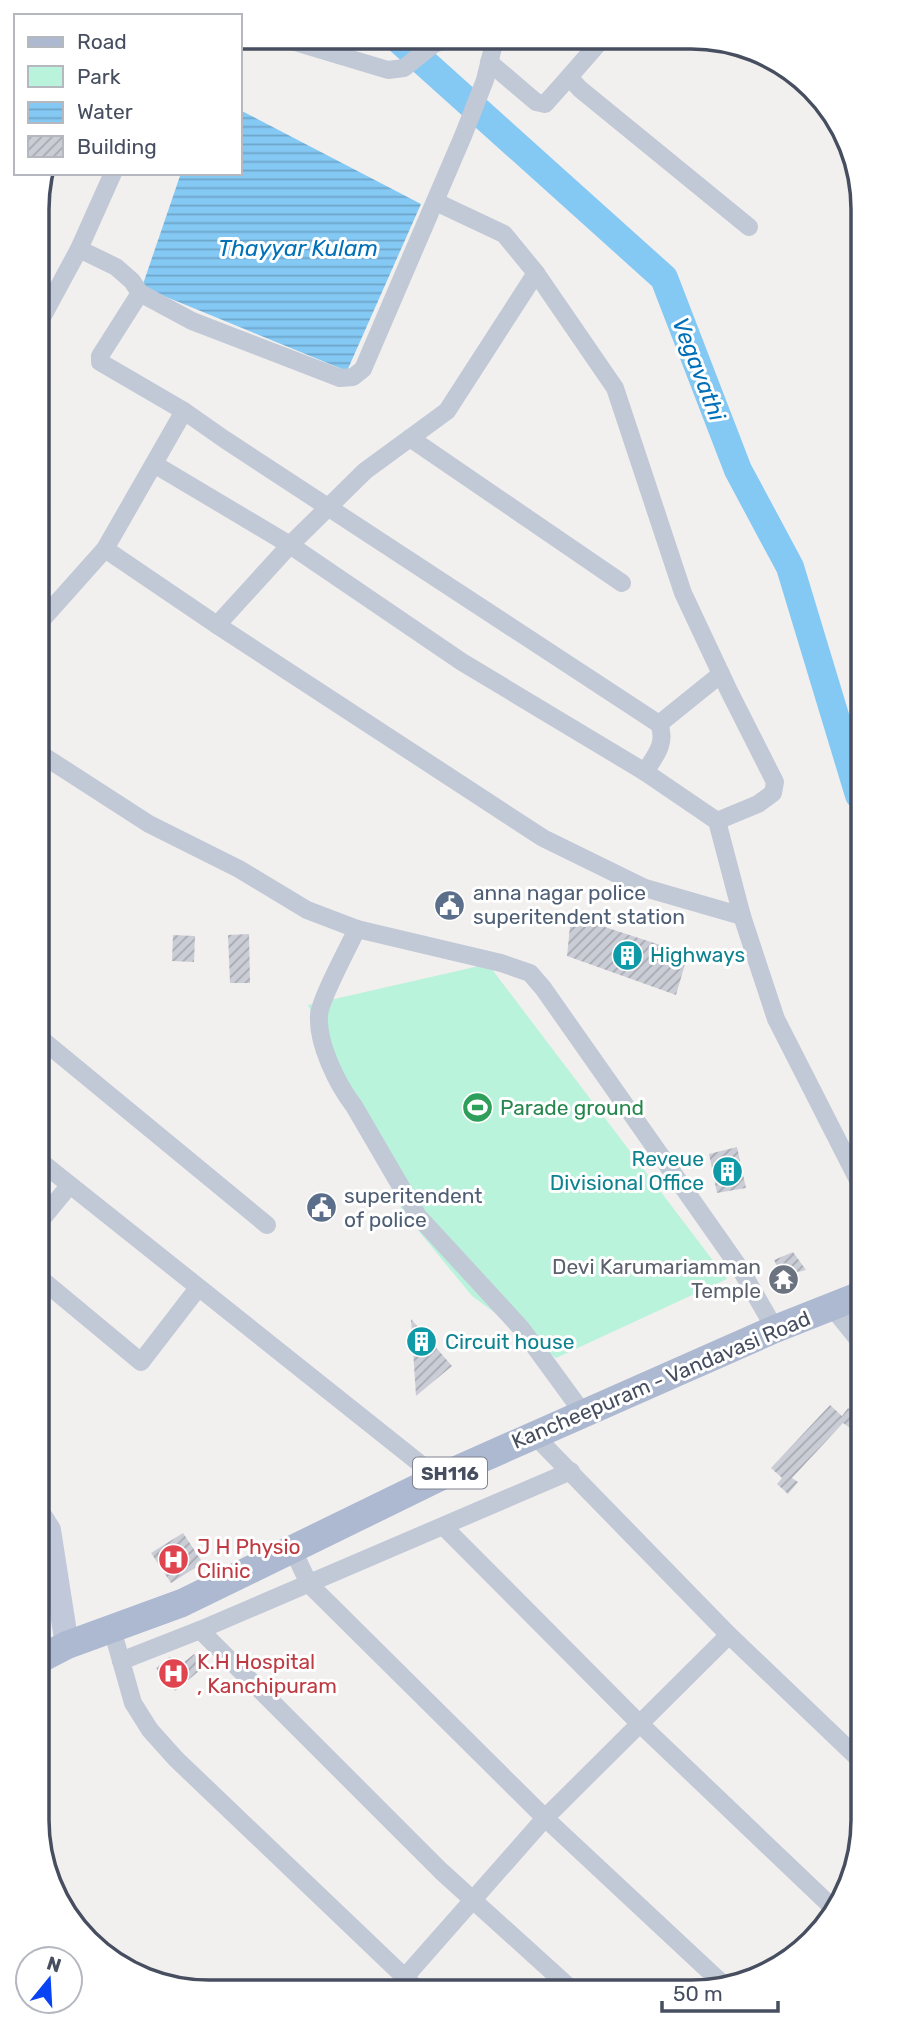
<svg xmlns="http://www.w3.org/2000/svg" width="900" height="2029" viewBox="0 0 900 2029" font-family="Rubik,sans-serif">
  <defs>
    <pattern id="water-rules" width="6" height="5" patternUnits="userSpaceOnUse" patternTransform="scale(1.75)"><rect width="6" height="5" fill="#84c8f4"/><path d="M0 2.5h6" fill="none" stroke="#6ea5c9"/></pattern>
    <pattern id="building-hatch" width="6" height="6" patternUnits="userSpaceOnUse" patternTransform="scale(1.75)"><rect width="6" height="6" fill="#cbcdd6"/><path d="M-1 1l2-2M0 6l6-6M5 7l2-2" fill="none" stroke="#a7a9b1"/></pattern>
  </defs>
  <rect width="100%" height="100%" fill="#f2f0ef"/>
  <polygon fill="#baf3db" points="488,964 727,1279 556,1358 472,1296 403,1212 308,1005"/>
  <polygon fill="url(#water-rules)" points="240,110 421,204 347,371 142,287 181,173 240,173"/>
  <g fill="none" stroke-linecap="round" stroke-linejoin="round">
    <polyline stroke="#84c8f4" stroke-width="28" points="397,38 664,278 738,470 790,567 859,795"/>
  </g>
  <g fill="url(#building-hatch)">
    <polygon points="571,916 688,954 676,995 567,956"/>
    <polygon points="249,934 250,983 230,983 228,935"/>
    <polygon points="173,935 195,936 194,962 172,961"/>
    <polygon points="737,1147 746,1188 717,1193 709,1154"/>
    <polygon points="793,1252 806,1270 782,1276 774,1260"/>
    <polygon points="411,1319 452,1366 416,1396"/>
    <polygon points="830,1405 842,1416 848,1408 860,1417 850,1428 843,1423 792,1478 798,1482 788,1494 777,1484 782,1478 771,1468"/>
    <polygon points="183,1533 203,1563 171,1583 151,1553"/>
    <polygon points="194,1654 205,1666 175,1691 156,1668 170,1657 178,1667"/>
  </g>
  <g fill="none" stroke-linecap="round" stroke-linejoin="round">
    <g stroke="#c2c9d6" stroke-width="18">
      <polyline points="278,37 388,70 404,68 434,44 453,38"/>
      <polyline points="489,62 536,102 545,104 569,77 580,89 749,227"/>
      <polyline points="569,77 597,45"/>
      <polyline points="79,249 116,267 132,281 140,293 192,321 340,378 353,377 363,369 463,136 485,80 495,39"/>
      <polyline points="536,273 615,388 683,593 729,691 775,782 773,793 758,804 717,821"/>
      <polyline points="38,325 79,249 113,173"/>
      <path d="M184 411 224 439 659 724C667 743 655 756 645 772"/>
      <polyline points="410,438 622,583"/>
      <polyline points="154,464 290,545 462,662 645,772 717,821 742,916"/>
      <polyline points="105,549 217,625 543,838 645,888 742,916 776,1019 861,1186"/>
      <polyline points="39,623 105,549 184,411 100,362 100,356 140,293"/>
      <polyline points="217,625 290,545 365,471 447,411 536,273 504,234 436,202"/>
      <polyline points="659,724 721,674"/>
      <polyline points="39,753 149,824 239,869 307,910 357,929 501,963 530,973 543,988 741,1270 775,1329"/>
      <path d="M357 929C349 946 320 1000 319 1015 317 1043 337 1084 354 1106L418 1216 521 1328 583 1413"/>
      <polyline points="40,1038 267,1225"/>
      <polyline points="40,1161 438,1478"/>
      <polyline points="41,1220 69,1186"/>
      <polyline points="41,1279 141,1362 198,1288"/>
      <polyline points="832,1307 861,1343"/>
      <polyline points="534,1435 729,1635 863,1763"/>
      <polyline points="444,1527 639,1723 834,1909"/>
      <polyline points="292,1548 309,1584 545,1818 725,1986"/>
      <polyline points="112,1629 133,1703 150,1730 176,1759 416,1988"/>
      <polyline points="200,1630 441,1871 569,1987"/>
      <polyline points="121,1661 200,1630 571,1471"/>
      <polyline points="405,1977 545,1818 729,1635"/>
    </g>
    <polyline stroke="#c1c8da" stroke-width="24" points="42,1519 49,1530 67,1645"/>
    <polyline stroke="#adb9d1" stroke-width="28" points="42,1658 67,1645 182,1603 438,1478 775,1329 861,1295"/>
  </g>
  <defs>
    <symbol id="civic-disc" viewBox="-11 -11 22 22"><circle r="9.5" fill="#5c6f8a" stroke="#fff"/><path d="M-.6-6.5H3V-4.5H.6V-3L4-1V1h2V6H-6V1h2V-1L-.6-3ZM-1.2 2.5V6h2.4V2.5Z" fill="#fff"/></symbol>
    <symbol id="building-disc" viewBox="-11 -11 22 22"><circle r="9.5" fill="#0f9aa8" stroke="#fff"/><path d="M-4-6H4V6H1V3H-1V6H-4ZM-2.5-4.3h1.7v1.8h-1.7ZM.8-4.3h1.7v1.8H.8ZM-2.5-1h1.7V.8h-1.7ZM.8-1h1.7V.8H.8Z" fill="#fff"/></symbol>
    <symbol id="stadium-disc" viewBox="-11 -11 22 22"><circle r="9.5" fill="#2e9e5b" stroke="#fff"/><path d="M0-5a6.5 5 0 1 0 0 10a6.5 5 0 1 0 0-10ZM-3.5-1.8h7v3.6h-7Z" fill="#fff"/></symbol>
    <symbol id="temple-disc" viewBox="-11 -11 22 22"><circle r="9.5" fill="#6b7280" stroke="#fff"/><path d="M0-6L5-2H3V0L6.5 2.5H4V6H1.5V3h-3V6H-4V2.5H-6.5L-3 0V-2H-5Z" fill="#fff"/></symbol>
    <symbol id="hospital-disc" viewBox="-11 -11 22 22"><circle r="9.5" fill="#e0444e" stroke="#fff"/><path d="M-5-5h3v3.5h4V-5h3V5h-3V1.5h-4V5h-3Z" fill="#fff"/></symbol>
  </defs>
  <g fill-rule="evenodd">
    <use href="#civic-disc" x="432" y="888" width="35" height="35"/>
    <use href="#building-disc" x="610" y="938" width="35" height="35"/>
    <use href="#stadium-disc" x="460" y="1090" width="35" height="35"/>
    <use href="#building-disc" x="710" y="1154" width="35" height="35"/>
    <use href="#civic-disc" x="304" y="1190" width="35" height="35"/>
    <use href="#temple-disc" x="766" y="1262" width="35" height="35"/>
    <use href="#building-disc" x="404" y="1324" width="35" height="35"/>
    <use href="#hospital-disc" x="156" y="1542" width="35" height="35"/>
    <use href="#hospital-disc" x="156" y="1656" width="35" height="35"/>
  </g>
  <g text-anchor="middle" stroke-width="6" stroke-linejoin="round" paint-order="stroke">
    <rect fill="#fff" stroke="#7e838f" stroke-width="2" x="413" y="1457.5" width="74" height="31" rx="5"/>
    <g font-size="19" font-weight="bold" fill="#464e5f">
      <text x="450" y="1480">SH116</text>
    </g>
    <g font-size="21" fill="#4e5e75" stroke="#fff" text-anchor="start">
      <text x="473" y="900">anna nagar police<tspan x="473" dy="24">superitendent station</tspan></text>
      <text x="344" y="1203">superitendent<tspan x="344" dy="24">of police</tspan></text>
    </g>
    <g font-size="21" fill="#0d838f" stroke="#fff" text-anchor="start">
      <text x="650" y="962">Highways</text>
      <text x="704" y="1166" text-anchor="end">Reveue<tspan x="704" dy="24">Divisional Office</tspan></text>
      <text x="445" y="1349">Circuit house</text>
    </g>
    <g font-size="21" fill="#27864d" stroke="#fff" text-anchor="start">
      <text x="500" y="1115">Parade ground</text>
    </g>
    <g font-size="21" fill="#5b616d" stroke="#fff" text-anchor="end">
      <text x="761" y="1274">Devi Karumariamman<tspan x="761" dy="24">Temple</tspan></text>
    </g>
    <g font-size="21" fill="#464e5f" stroke="#fff">
      <text transform="translate(661 1380) rotate(-23)" y="7">Kancheepuram - Vandavasi Road</text>
    </g>
    <g font-size="21" fill="#be3a42" stroke="#fff" text-anchor="start">
      <text x="197" y="1554">J H Physio<tspan x="197" dy="24">Clinic</tspan></text>
      <text x="197" y="1669">K.H Hospital<tspan x="197" dy="24">, Kanchipuram</tspan></text>
    </g>
    <g font-size="23" font-style="italic" fill="#0070b8" stroke="#fff">
      <text x="298" y="256">Thayyar Kulam</text>
      <text transform="translate(699 369) rotate(69)" y="8">Vegavathi</text>
    </g>
  </g>
  <path d="M0 0H900V2029H0ZM209 49H691A160 160 0 0 1 851 209V1820A160 160 0 0 1 691 1980H209A160 160 0 0 1 49 1820V209A160 160 0 0 1 209 49Z" fill="#fff" fill-rule="evenodd"/>
  <path fill="none" stroke="#464e5f" stroke-width="3.5" d="M209 49H691A160 160 0 0 1 851 209V1820A160 160 0 0 1 691 1980H209A160 160 0 0 1 49 1820V209A160 160 0 0 1 209 49Z"/>
  <rect x="14" y="14" width="228" height="161" fill="#ffffff" stroke="#b5b8bf" stroke-width="2"/>
  <rect x="28" y="37" width="35" height="10" fill="#adb9d1" stroke="#b5b8bf" stroke-width="2"/>
  <text x="77" y="49" font-size="21" fill="#464e5f">Road</text>
  <rect x="28" y="66" width="35" height="21" fill="#baf3db" stroke="#b5b8bf" stroke-width="2"/>
  <text x="77" y="84" font-size="21" fill="#464e5f">Park</text>
  <rect x="28" y="102" width="35" height="21" fill="url(#water-rules)" stroke="#b5b8bf" stroke-width="2"/>
  <text x="77" y="119" font-size="21" fill="#464e5f">Water</text>
  <rect x="28" y="136" width="35" height="21" fill="url(#building-hatch)" stroke="#b5b8bf" stroke-width="2"/>
  <text x="77" y="154" font-size="21" fill="#464e5f">Building</text>
  <g transform="translate(49 1980) rotate(18)"><circle r="33" fill="#ffffff" stroke="#b5b8bf" stroke-width="2"/>
  <path d="M0-5L12 26L0 18L-12 26Z" fill="#0844f4"/>
  <text y="-10" font-size="19" font-weight="bold" text-anchor="middle" fill="#464e5f">N</text>
  </g>
  <path d="M662 2001v10h116v-10" fill="none" stroke="#464e5f" stroke-width="3.5"/>
  <text x="673" y="2001" font-size="21" fill="#464e5f" stroke="#ffffff" stroke-width="5" paint-order="stroke">50 m</text>
</svg>
